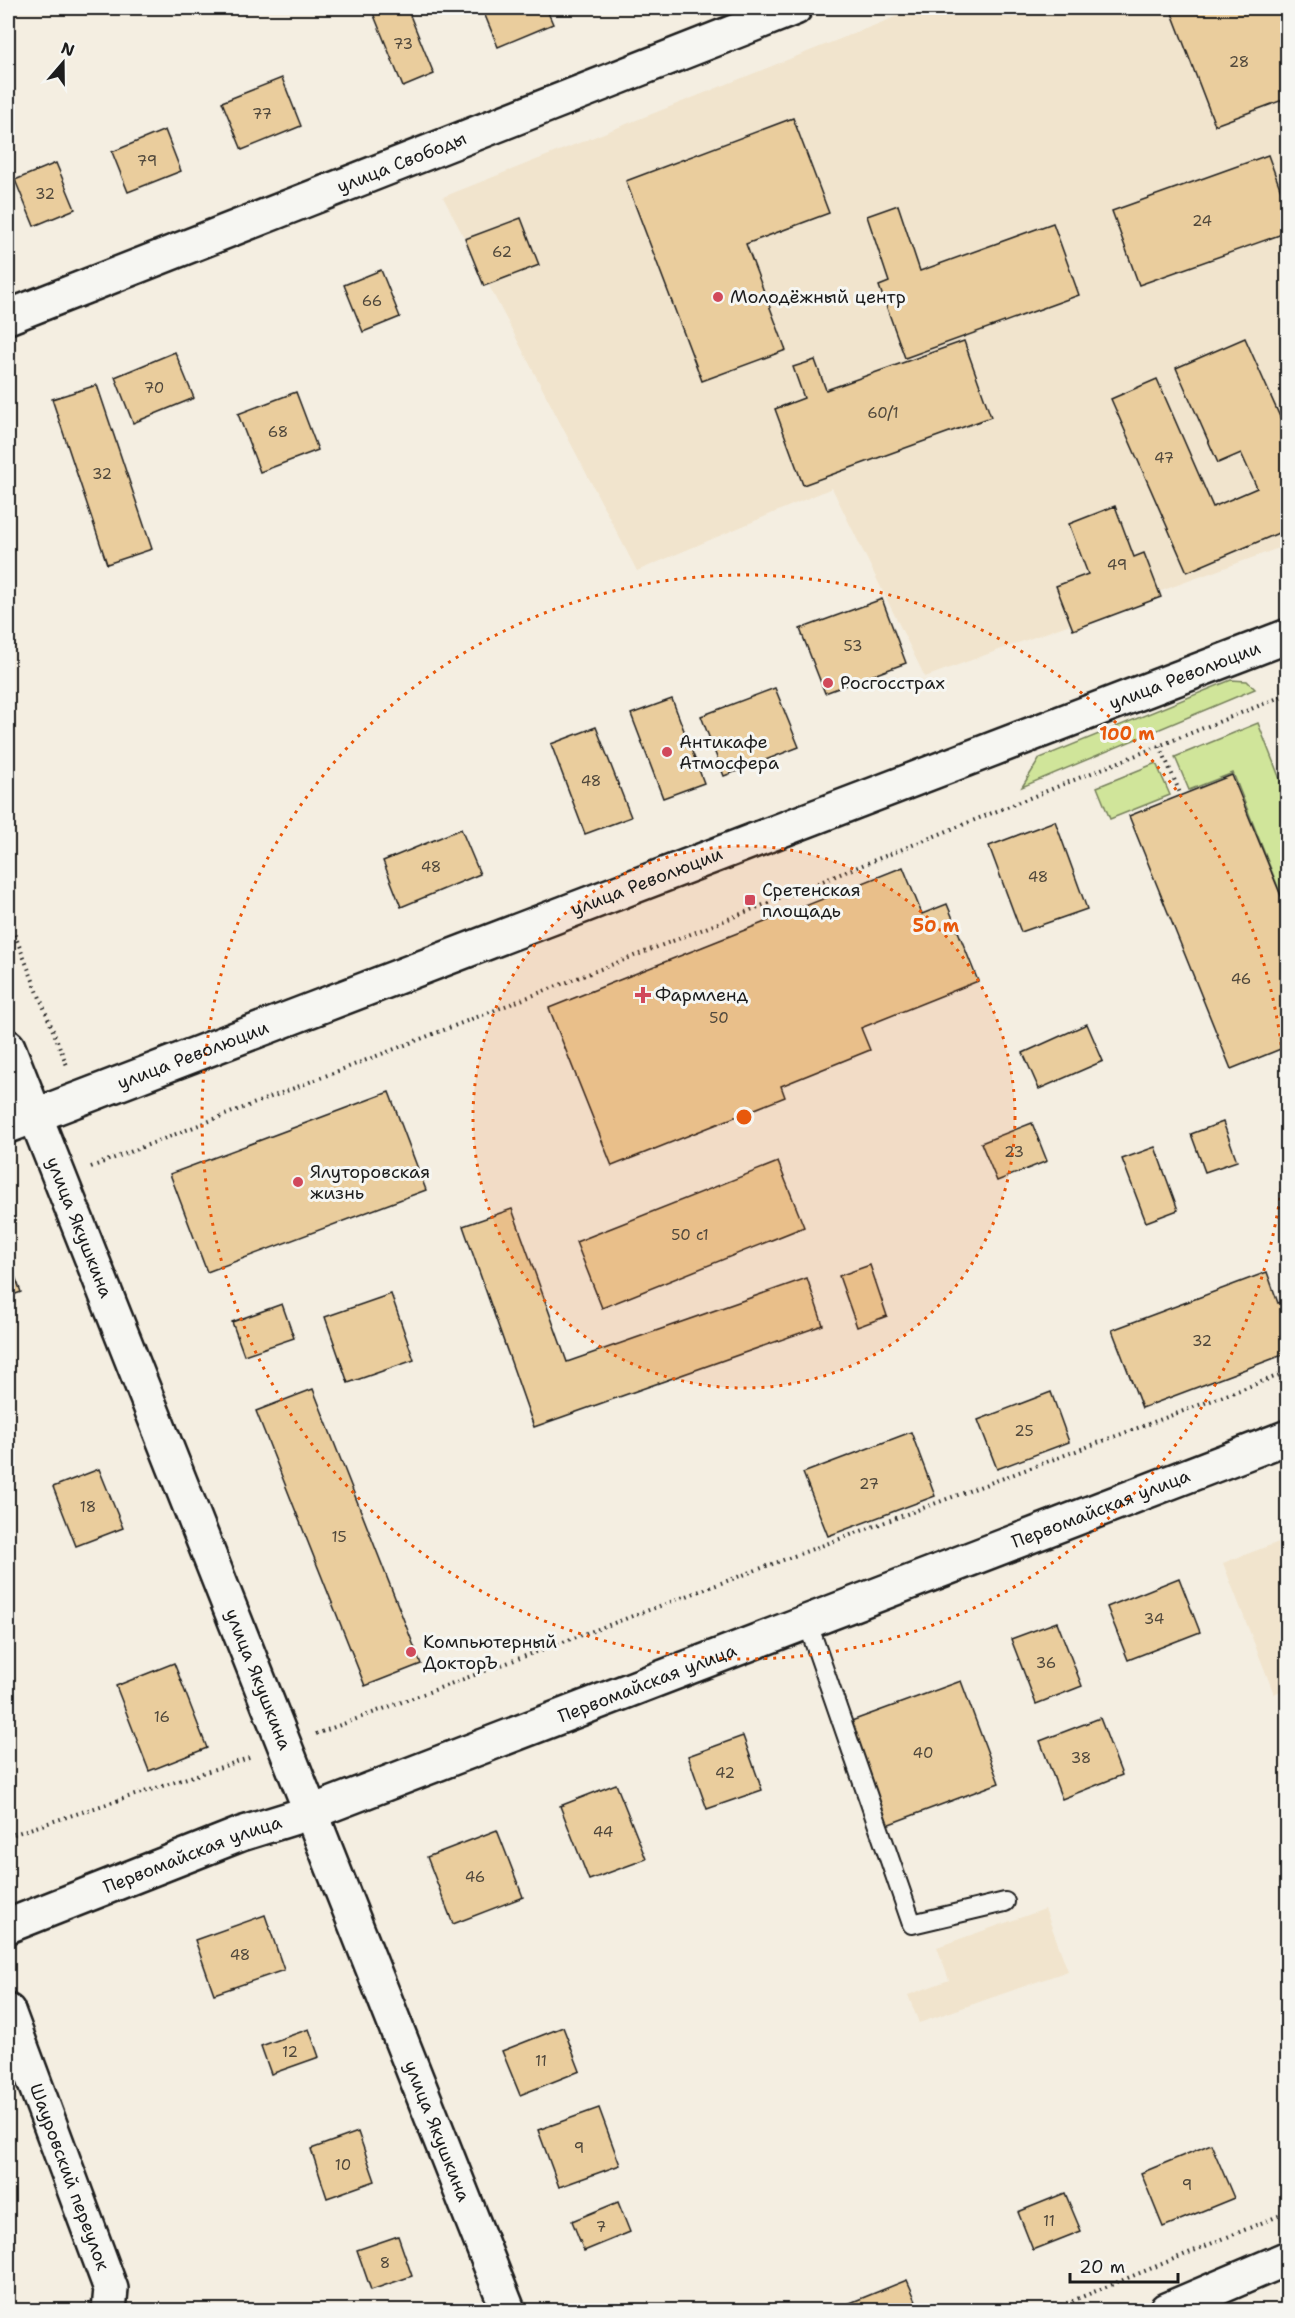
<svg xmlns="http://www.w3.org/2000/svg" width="1295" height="2318" viewBox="0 0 1295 2318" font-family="'Shantell Sans',sans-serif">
  <rect width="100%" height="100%" fill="#f4eee1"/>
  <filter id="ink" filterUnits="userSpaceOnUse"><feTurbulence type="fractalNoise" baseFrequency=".0167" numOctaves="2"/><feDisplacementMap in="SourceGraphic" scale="12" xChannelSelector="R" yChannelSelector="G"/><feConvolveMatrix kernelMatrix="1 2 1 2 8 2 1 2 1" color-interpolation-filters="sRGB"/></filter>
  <g filter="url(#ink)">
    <g fill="#f1e4cd">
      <polygon points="918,8 1287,8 1287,545 925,677 832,488 637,571 443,197"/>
      <polygon points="1287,1539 1287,1583 1280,1586 1287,1604 1287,1688 1274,1694 1223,1563"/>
      <polygon points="1045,1909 1068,1971 919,2023 908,1995 949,1980 937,1947"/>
    </g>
    <g fill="#d0e59a" stroke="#76805b" stroke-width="1.5">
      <polygon points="1231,680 1247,681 1255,689 1022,787 1040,758"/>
      <polygon points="1258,723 1287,797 1287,910 1233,773 1189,790 1175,757"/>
      <polygon points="1156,763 1170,795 1110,819 1097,787"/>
    </g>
    <g fill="#eacd9d" stroke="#1c1c1c" stroke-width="1.5">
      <polygon points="387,8 407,8 434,74 403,87 373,13"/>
      <polygon points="482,8 546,8 553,24 498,47"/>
      <polygon points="1170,8 1280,8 1288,27 1288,98 1215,125"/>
      <polygon points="282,78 301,126 242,150 222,102"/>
      <polygon points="793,118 829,213 746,244 786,350 702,381 626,181"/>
      <polygon points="165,130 181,171 128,192 112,152"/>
      <polygon points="1268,155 1288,210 1288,232 1139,285 1112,211"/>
      <polygon points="56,163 75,209 34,226 15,180"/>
      <polygon points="898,205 920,271 1053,223 1079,295 905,358 879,286 889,282 867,216"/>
      <polygon points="521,218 539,265 484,286 465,239"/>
      <polygon points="381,270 400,317 363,332 344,285"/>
      <polygon points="1245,338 1288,435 1288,529 1187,572 1111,399 1157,379 1213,507 1257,488 1241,453 1218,463 1176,368"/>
      <polygon points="964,341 991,417 803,485 775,409 804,398 793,367 815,360 826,390"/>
      <polygon points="175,352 194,398 133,423 115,377"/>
      <polygon points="97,385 152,549 107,564 52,399"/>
      <polygon points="296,392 318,450 260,472 238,414"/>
      <polygon points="1115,506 1134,557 1144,553 1161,597 1073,630 1056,586 1088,574 1069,524"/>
      <polygon points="882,599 906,663 825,693 800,629"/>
      <polygon points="775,688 799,747 724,776 701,716"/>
      <polygon points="672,699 704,783 663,798 631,714"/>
      <polygon points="596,727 631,817 585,834 551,744"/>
      <polygon points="1232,775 1288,913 1288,1046 1231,1069 1129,816"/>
      <polygon points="1055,821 1087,909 1021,932 989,846"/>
      <polygon points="461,829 480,874 401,907 383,861"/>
      <polygon points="903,867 922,914 947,904 978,981 861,1028 870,1050 781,1086 785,1097 612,1166 549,1008"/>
      <polygon points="1087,1024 1103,1061 1039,1089 1023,1053"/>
      <polygon points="389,1092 426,1190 207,1272 170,1174"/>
      <polygon points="1223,1122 1237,1161 1205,1172 1191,1134"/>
      <polygon points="1032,1123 1047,1161 997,1181 981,1143"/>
      <polygon points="1155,1147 1178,1210 1146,1222 1122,1159"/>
      <polygon points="778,1162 804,1227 602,1308 576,1242"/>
      <polygon points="512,1209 567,1362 807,1278 823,1325 534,1427 463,1226"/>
      <polygon points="8,1258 21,1292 8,1297"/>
      <polygon points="870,1265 887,1316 857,1327 839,1276"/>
      <polygon points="1267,1272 1278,1303 1288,1300 1288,1353 1142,1408 1112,1330"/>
      <polygon points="391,1294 414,1360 348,1383 325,1317"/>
      <polygon points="282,1304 294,1338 244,1355 232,1322"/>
      <polygon points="313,1389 421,1664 365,1686 256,1411"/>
      <polygon points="1051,1392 1069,1442 997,1469 978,1420"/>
      <polygon points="911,1432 935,1496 828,1536 803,1473"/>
      <polygon points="99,1469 123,1528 76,1546 53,1487"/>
      <polygon points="1179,1578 1200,1632 1128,1660 1107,1607"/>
      <polygon points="1057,1622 1082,1686 1036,1704 1011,1639"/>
      <polygon points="174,1663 207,1748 149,1771 116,1686"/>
      <polygon points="961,1681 999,1783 884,1826 846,1723"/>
      <polygon points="1100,1718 1122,1775 1062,1799 1040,1741"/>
      <polygon points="743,1736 762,1790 707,1809 688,1756"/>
      <polygon points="616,1784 646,1859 589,1880 560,1806"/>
      <polygon points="497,1830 523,1897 453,1924 427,1857"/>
      <polygon points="265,1915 284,1970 214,1994 195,1940"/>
      <polygon points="563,2027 580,2071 520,2095 502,2051"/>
      <polygon points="309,2029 319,2057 271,2074 261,2046"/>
      <polygon points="599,2108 620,2165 559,2187 538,2130"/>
      <polygon points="358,2132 375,2181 327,2198 311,2149"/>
      <polygon points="1211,2144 1234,2198 1163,2227 1141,2173"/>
      <polygon points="1065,2193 1081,2231 1033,2250 1018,2212"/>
      <polygon points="618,2202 630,2232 584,2251 572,2221"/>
      <polygon points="398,2236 412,2276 371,2290 357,2250"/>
      <polygon points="907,2280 920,2310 847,2310 845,2305"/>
      <polygon points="8,2298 10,2298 14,2310 8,2310"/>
    </g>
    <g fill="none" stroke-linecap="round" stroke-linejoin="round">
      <defs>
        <polyline id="service" points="807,1621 912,1924 1005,1902"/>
        <g id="minor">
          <path id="s1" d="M8 1047 508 2310"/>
          <path id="s2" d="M8 1926 241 1834 312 1812 1288 1437"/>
          <path id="s3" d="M8 2011 111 2289 109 2310"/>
          <polyline points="1166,2310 1288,2258"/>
        </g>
        <g id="tertiary">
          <path id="s4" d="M8 317 795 8"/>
        </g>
        <g id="secondary">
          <path id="s5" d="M8 1126 1288 636"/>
        </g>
      </defs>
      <use href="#service" stroke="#1c1c1c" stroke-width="22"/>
      <use href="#minor" stroke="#1c1c1c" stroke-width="38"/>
      <use href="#tertiary" stroke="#1c1c1c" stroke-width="38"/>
      <use href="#secondary" stroke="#1c1c1c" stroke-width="38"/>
      <g stroke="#1c1c1c" stroke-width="4" stroke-dasharray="1.5 4.5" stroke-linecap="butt">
        <polyline points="1160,746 1180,793"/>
        <polyline points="8,918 68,1068"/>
        <polyline points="91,1167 701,930 1288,694"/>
        <polyline points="316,1734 1288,1372"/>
        <polyline points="8,1836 252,1757"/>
        <polyline points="1050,2310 1288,2212"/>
      </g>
      <use href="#service" stroke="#f6f6f2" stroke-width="18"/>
      <use href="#minor" stroke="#f6f6f2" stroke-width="33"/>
      <use href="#tertiary" stroke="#f6f6f2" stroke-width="33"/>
      <use href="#secondary" stroke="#f6f6f2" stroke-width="33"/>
    </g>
  </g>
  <circle cx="744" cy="1117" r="271" fill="#e8590c" fill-opacity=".12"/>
  <g fill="none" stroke="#e8590c" stroke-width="3" stroke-dasharray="3 6">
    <circle cx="744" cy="1117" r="271"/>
    <circle cx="744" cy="1117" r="542"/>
  </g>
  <g fill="#d1495b" stroke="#f6f6f2" stroke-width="2">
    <circle cx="718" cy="297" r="6"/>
    <circle cx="828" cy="683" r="6"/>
    <circle cx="667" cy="752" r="6"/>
    <rect x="744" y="894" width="12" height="12" rx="3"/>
    <path d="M640 986h6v6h6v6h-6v6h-6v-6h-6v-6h6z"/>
    <circle cx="298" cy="1182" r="6"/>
    <circle cx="411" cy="1652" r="6"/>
  </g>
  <g text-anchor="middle" stroke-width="6" stroke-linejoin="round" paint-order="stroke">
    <g font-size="15" fill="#50483c">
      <text x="403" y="49">73</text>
      <text x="1239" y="67">28</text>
      <text x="262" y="119">77</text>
      <text x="147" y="166">79</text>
      <text x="45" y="199">32</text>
      <text x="1202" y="226">24</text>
      <text x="502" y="257">62</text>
      <text x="372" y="306">66</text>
      <text x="154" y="393">70</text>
      <text x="883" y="418">60/1</text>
      <text x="278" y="437">68</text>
      <text x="1164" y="463">47</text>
      <text x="102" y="479">32</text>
      <text x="1117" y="570">49</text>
      <text x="853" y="651">53</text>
      <text x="591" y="786">48</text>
      <text x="431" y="872">48</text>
      <text x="1038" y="882">48</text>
      <text x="1241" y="984">46</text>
      <text x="719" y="1023">50</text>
      <text x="1014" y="1157">23</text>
      <text x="690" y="1240">50 с1</text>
      <text x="1202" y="1346">32</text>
      <text x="1024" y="1436">25</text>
      <text x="869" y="1489">27</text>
      <text x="88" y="1512">18</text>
      <text x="339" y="1542">15</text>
      <text x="1154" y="1624">34</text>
      <text x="1046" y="1668">36</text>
      <text x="162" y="1722">16</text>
      <text x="923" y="1758">40</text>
      <text x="1081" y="1763">38</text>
      <text x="725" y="1778">42</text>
      <text x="603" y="1837">44</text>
      <text x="475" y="1882">46</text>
      <text x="240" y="1960">48</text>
      <text x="290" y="2057">12</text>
      <text x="541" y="2066">11</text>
      <text x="579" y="2153">9</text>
      <text x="343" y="2170">10</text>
      <text x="1187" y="2190">9</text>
      <text x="1049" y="2226">11</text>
      <text x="601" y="2232">7</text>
      <text x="385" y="2268">8</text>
    </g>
    <g font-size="18" fill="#1c1c1c" stroke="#f6f6f2">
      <text dy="6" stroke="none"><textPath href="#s4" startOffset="423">улица Свободы</textPath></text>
      <text dy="6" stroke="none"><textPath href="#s5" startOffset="1260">улица Революции</textPath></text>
      <text dy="6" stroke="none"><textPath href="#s5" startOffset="684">улица Революции</textPath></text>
      <text dy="6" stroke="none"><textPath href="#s5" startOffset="198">улица Революции</textPath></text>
      <text dy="6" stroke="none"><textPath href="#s1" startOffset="194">улица Якушкина</textPath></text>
      <text dy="6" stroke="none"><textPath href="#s2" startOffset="1170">Первомайская улица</textPath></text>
      <text dy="6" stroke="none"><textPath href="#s1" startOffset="680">улица Якушкина</textPath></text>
      <text dy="6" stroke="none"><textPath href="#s2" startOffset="684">Первомайская улица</textPath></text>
      <text dy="6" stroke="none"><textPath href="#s2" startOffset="198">Первомайская улица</textPath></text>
      <text dy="6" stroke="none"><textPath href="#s1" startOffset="1166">улица Якушкина</textPath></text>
      <text dy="6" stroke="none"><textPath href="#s3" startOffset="177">Шауровский переулок</textPath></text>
    </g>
    <g font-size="18" fill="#1c1c1c" stroke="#f6f6f2" text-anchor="start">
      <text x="730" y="303">Молодёжный центр</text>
      <text x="840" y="689">Росгосстрах</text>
      <text x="679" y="748">Антикафе<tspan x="679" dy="21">Атмосфера</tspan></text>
      <text x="762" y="896">Сретенская<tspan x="762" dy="21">площадь</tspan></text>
      <text x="655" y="1001">Фармленд</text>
      <text x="310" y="1178">Ялуторовская<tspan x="310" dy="21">жизнь</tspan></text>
      <text x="423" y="1648">Компьютерный<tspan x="423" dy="21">ДокторЪ</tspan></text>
    </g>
  </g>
  <circle cx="744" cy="1117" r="9" fill="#e8590c" stroke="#f6f6f2" stroke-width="3"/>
  <g font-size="18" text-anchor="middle" font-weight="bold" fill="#e8590c" stroke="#f6f6f2" stroke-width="6" stroke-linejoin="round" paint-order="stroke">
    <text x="1127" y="740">100 m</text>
    <text x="936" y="932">50 m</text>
  </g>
  <rect width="1295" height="2318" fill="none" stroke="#f6f6f2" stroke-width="30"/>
  <rect x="15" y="15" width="1265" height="2288" fill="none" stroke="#1c1c1c" stroke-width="2" filter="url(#ink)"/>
  <g transform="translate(63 63) rotate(20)" stroke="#f6f6f2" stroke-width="4.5" paint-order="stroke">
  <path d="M0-4.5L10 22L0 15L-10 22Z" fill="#1c1c1c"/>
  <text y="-9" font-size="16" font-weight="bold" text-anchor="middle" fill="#1c1c1c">N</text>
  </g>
  <path d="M1070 2273v9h108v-9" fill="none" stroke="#1c1c1c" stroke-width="3"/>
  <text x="1079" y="2273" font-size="18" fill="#1c1c1c" stroke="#f6f6f2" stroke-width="4.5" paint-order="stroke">20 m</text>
</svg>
